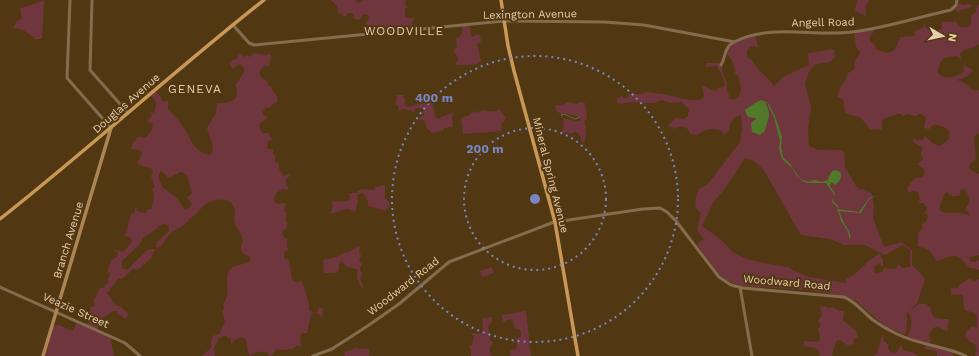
<svg xmlns="http://www.w3.org/2000/svg" width="979" height="356" viewBox="0 0 979 356" font-family="'Work Sans',sans-serif">
  <rect width="100%" height="100%" fill="#523812"/>
  <g fill="#70363e" fill-rule="evenodd">
    <path d="M44 0 42 39H35C30 33 21 28 13 28L17 21 22 18 20 9Z"/>
    <polygon points="331,0 355,0 358,3 362,2 364,0 406,0 405,4 407,7 405,9 405,16 409,18 415,18 412,22 413,28 370,33 370,28 366,23 369,18 368,15 364,14 359,20 354,19 354,15 352,13 348,13 346,16 343,16 342,13 338,14 337,6"/>
    <polygon points="857,0 869,0 865,7 866,16 855,11"/>
    <path d="M957 3 963 5 969 4 973 6C968 9 962 8 958 12L954 8Z"/>
    <path d="M979 5V44L974 47 964 50 960 53 961 59 957 56C955 57 952 56 950 57 941 57 938 65 938 73 946 81 957 77 964 71V62L965 66 973 70 972 72 966 77 957 80C959 81 962 81 964 83 970 86 970 92 979 90V133L974 137 976 159 970 164 969 167 971 170 979 174V255L971 257 969 259 971 262H975L979 260V270L974 268H970C953 251 958 255 936 261 932 253 928 247 918 247V233L923 228 922 224 925 223 928 217 927 214 923 213 927 210V207L923 203H919L920 199 918 192 912 191 909 193 907 190C907 188 912 181 914 179 920 175 926 181 924 169L917 164 923 160 921 154 923 148 913 142V138C916 141 918 141 923 140L925 136 934 144 939 146C942 145 948 141 949 138 953 129 939 124 933 125L929 129 924 128 926 118 921 114H918L916 116 907 114 903 116 901 114H897L893 116H890L882 120V130L870 129 861 118 845 113 843 99 837 97C840 91 839 85 845 82L848 73 852 71 855 68 854 62 860 53 856 46 854 31 873 27 874 31 869 38 871 42 875 45 876 49C891 57 896 51 900 37L914 36 915 31 923 28 924 23C926 32 935 34 942 28L941 22C946 21 950 23 955 21L960 27H969L971 24V16L976 12 977 6ZM962 189H965L967 192 970 202 965 209 970 214V216L960 213H945L939 210 943 196 946 192C951 196 953 198 960 195V191Z"/>
    <path d="M469 25 472 37 475 36 476 34 480 35 481 42 477 44 481 61 477 64C470 64 461 67 455 64 460 59 458 55 453 52L457 47 456 38 459 37 462 34V26Z"/>
    <path d="M755 34 758 47 752 46 749 47C746 52 746 55 749 59L752 60C756 70 769 77 774 86L783 77 809 65 808 53 834 49 835 57 830 62 816 64 809 71 805 83 811 108 808 130 809 146 818 150H839L844 152 845 167 856 186 860 189 866 190 872 194 874 207 873 218 884 247 901 242 912 250V265L922 275 925 280 917 303 909 311 919 304H926L931 308C930 320 941 319 949 319L947 331 937 327 933 328 929 334 930 340V345L954 352 952 356H937V352L934 350 925 349V344L907 338C911 330 914 319 908 312L907 314V329L904 335 882 324 856 301 847 296 808 290 744 286 733 283 723 278 715 269 697 244 704 239 697 230 701 213C692 208 696 197 699 189L707 185 740 142 742 129 741 115C732 117 730 122 729 130L724 135 722 131C714 127 703 129 698 135L690 134C688 125 680 125 674 129L668 125 676 118 684 119 688 116 689 109 682 102 671 103 662 100 654 103 630 102 621 104 617 103V99L622 95 623 98H626L629 97V94H642L646 92C654 94 660 93 668 95 677 97 693 103 703 99L704 96 702 87 704 86 711 90 716 91 718 88 723 87 725 85C724 79 720 72 717 66L706 67V63H721C723 68 722 73 724 77 727 82 727 84 727 90 728 93 729 96 730 99L733 100 739 97 741 90 739 77 735 73 733 62 729 56 724 52 727 46ZM745 158 754 161 763 169 801 235 830 239 844 245H865L885 255 903 245 910 250V267L903 268 898 264 896 269H889L883 267V260L880 254C865 260 860 274 846 279V283L809 277 792 270 788 267 763 263 747 259 733 252 720 239 702 226 713 203 726 187ZM879 263 884 268V271L875 274 874 266Z"/>
    <path d="M238 52 244 57 247 55 250 57 254 53 266 55 269 54 271 55 269 66H265L261 69 259 73 262 78 266 80 269 86 271 87C274 94 279 95 277 103L272 104 271 107 266 108 263 111V114L268 118 260 123 259 126 262 133H269V135L272 139 268 142 267 148 273 150V154L275 155V162L279 163C278 168 280 173 284 176L289 173 291 175 287 178 285 182 288 187V190C281 187 275 193 274 200L277 204 286 203 284 210 285 212 287 213 285 221 288 224 286 229 283 231 282 234 284 237 287 239V246L288 250 285 251 284 257 285 259 289 260 292 280 296 282 302 281 309 304V310L313 313 317 312 319 307 323 309 322 318 319 314 315 313 311 315 307 333H303L300 335 301 346H296L292 349 285 350 277 349C274 351 274 356 269 356L267 352C255 351 258 352 250 356 245 348 249 344 245 338 239 336 234 340 231 345V339C227 336 223 335 219 338L214 348 215 356H202L212 347 210 342 213 338V336L219 334 225 322 222 312 224 308 223 304C234 292 219 277 234 266L248 263 250 260V257C247 255 241 254 241 249 240 246 243 243 243 240 242 234 237 229 235 223 233 219 235 215 235 211 233 197 220 198 210 202 201 205 198 215 189 219 185 228 175 228 169 235 165 240 163 245 158 248L156 246 157 242 169 231V227L166 224 160 225 155 230 144 237 139 245 122 261V268L127 270 146 251 150 249H155L151 258 138 270 133 269 122 279 119 278 110 289V291L107 293 116 305 121 307 129 315 125 319 120 315 117 314V311H113L104 317 102 318 101 323 99 324 98 330 110 335 114 356H45L54 326 59 325 73 331 77 321 87 325 90 318 89 316 91 307H94L95 303 93 302 100 288H104L105 284H107L110 273 106 272 108 271 111 260 117 257 118 252 114 251V249L123 252 132 242 130 237 125 236C127 228 129 222 131 214L134 213 136 206 137 211 142 213H146L147 210 151 209C153 203 156 195 152 190L155 186 153 182V179L151 177 153 171 151 168 139 165 137 162 140 159 142 153 140 150 131 149 133 143 138 137 146 138C150 133 152 130 153 124L147 121 151 117 152 115 150 112 154 113C157 103 157 102 150 94L154 90 161 97 162 101 165 102 168 100V109C173 115 180 121 184 128 191 139 195 153 209 155L212 153 213 147 207 128 216 113 217 103C223 103 235 103 237 95 237 93 236 91 237 88L235 86 244 72C244 67 242 65 238 64L233 69 229 62 238 58ZM161 171 169 178 181 172 187 175 192 193 187 198 192 203 190 207 185 210 176 197 163 188 158 177Z"/>
    <path d="M432 92 434 100 433 103 435 117 438 119 448 114 454 113 452 118 453 128 452 127 444 128 443 131 431 133 430 130 427 129 425 121 418 119 424 115 423 109 419 108 415 109 414 112C410 110 407 110 403 109L399 111V107L396 104 397 95H403L405 101 404 105 409 107 417 104 420 93 428 94Z"/>
    <path d="M568 102 576 104 580 102 585 103 587 118 584 122C588 131 585 133 585 142H582L579 133 576 132 570 134 568 132 562 133 564 123 563 119 561 118V113L557 112 555 106 565 104ZM563 113 577 116 582 120 576 121 562 118Z"/>
    <path d="M499 109 506 118 501 125 502 131 463 134 461 118 468 116 474 111 477 113 483 110C489 111 494 113 499 109Z"/>
    <path d="M385 185V198L388 201 390 205 386 211 368 206V202L364 194 361 193 357 196 358 202 355 213C346 204 339 213 330 214L333 206 331 202 349 201 350 197 349 193H356L361 189 374 190 376 187Z"/>
    <polygon points="358,246 360,247 359,253 361,255 359,261 362,264 360,269 362,274 360,279 362,282 363,288 361,288 357,277 358,270 346,266 342,261 339,263 339,270 336,273 324,273 323,260 337,257 344,253 349,252"/>
    <polygon points="492,267 494,273 482,277 480,271"/>
    <path d="M969 279 975 281 979 279V356H975L977 349 975 344 970 342 965 336 966 332 972 326 976 328 977 326V317L974 313 965 310C960 298 970 293 951 295V288H958L959 285Z"/>
    <polygon points="824,306 829,308 833,307 839,311 844,311 843,320 856,331 858,338 854,339 853,344 847,345 840,340 836,341 832,356 820,356 819,351 816,348 803,346 804,341 819,342 820,338 818,329 821,325 818,321 822,315 820,307"/>
    <polygon points="526,311 531,356 510,356 511,350 516,349 517,342 515,339 521,337 521,331 519,329 515,329 513,321 511,319 507,320 505,323 503,321 502,315"/>
    <polygon points="492,317 492,322 488,326 490,340 493,343 490,347 490,353 492,356 471,356 471,349 469,346 472,345 474,336 471,333 480,334 483,331 482,318"/>
    <path d="M884 334C883 340 883 342 889 345L888 348 890 352 896 353 901 345 903 350 910 352H912L918 356H873L877 354C878 348 881 344 881 338Z"/>
    <polygon points="356,347 359,349 370,349 369,356 345,356 343,352 352,350"/>
  </g>
  <g fill="#507929">
    <path d="M761 100 768 103 775 116 782 137 781 147 783 157 790 164 800 179 809 182 815 180 822 182 828 180C829 174 833 167 840 172 843 177 839 182 835 185L831 182 830 185C831 189 835 191 835 196L826 183H807L801 180 796 175 792 168 782 159 779 149 780 141 774 118 767 103H765C773 116 767 119 765 131L760 135 752 132 751 123 756 119 755 118 748 117 746 113 745 110 755 103Z"/>
    <path d="M877 195 869 199 861 213 839 211C841 214 841 218 843 221 846 227 852 233 850 240L847 230 841 221 837 207 832 202V200L834 198 833 201 838 206V209L859 212 869 198Z"/>
  </g>
  <g fill="none" stroke-linecap="round" stroke-linejoin="round">
    <polyline stroke="#507929" stroke-width="1" points="561,115 564,114 575,119 580,117"/>
    <g stroke="#846c4e" stroke-width="3">
      <polyline points="70,0 67,78 111,128"/>
      <polyline points="92,0 90,70 128,113"/>
      <polyline points="233,25 249,43 254,45 504,21 605,22 644,25 735,42"/>
      <path d="M721 65C726 57 724 47 734 42 772 23 813 37 852 32 885 28 918 17 951 10L956 5 957 0"/>
      <path d="M555 222 643 209 660 208 667 212 676 221 719 277 731 285 743 288 844 297C856 302 863 312 873 320 881 326 889 330 897 334 919 345 944 346 966 356"/>
      <polyline points="0,287 125,343 140,356"/>
      <polyline points="740,287 752,356"/>
      <polyline points="313,356 332,349 369,325 399,304 449,262 554,222"/>
    </g>
    <polyline stroke="#ab8554" stroke-width="3.5" points="43,356 111,128"/>
    <g stroke="#c99857" stroke-width="3.5">
      <polyline points="501,0 508,46 514,71 555,222 578,356"/>
      <path d="M0 219C90 148 174 71 264 0"/>
    </g>
  </g>
  <g fill="none" stroke="#7887c4" stroke-width="2" stroke-dasharray="2 4">
    <circle cx="535" cy="199" r="71"/>
    <circle cx="535" cy="199" r="143"/>
  </g>
  <g text-anchor="middle" stroke-width="4" stroke-linejoin="round" paint-order="stroke">
    <g font-size="11" fill="#e8cdac" stroke="#523812">
      <text transform="translate(530 14) rotate(-1)" y="4">Lexington Avenue</text>
      <text transform="translate(823 22) rotate(-1)" y="4">Angell Road</text>
      <text transform="translate(126 103) rotate(-41)" y="4">Douglas Avenue</text>
      <text transform="translate(551 175) rotate(76)" y="4">Mineral Spring Avenue</text>
      <text transform="translate(68 240) rotate(-73)" y="4">Branch Avenue</text>
      <text transform="translate(787 282) rotate(5)" y="4">Woodward Road</text>
      <text transform="translate(403 286) rotate(-38)" y="4">Woodward Road</text>
      <text transform="translate(76 310) rotate(24)" y="4">Veazie Street</text>
    </g>
    <g font-size="12" letter-spacing="1" fill="#e8cdac" stroke="#523812">
      <text x="404" y="35">WOODVILLE</text>
      <text x="195" y="93">GENEVA</text>
    </g>
  </g>
  <circle cx="535" cy="199" r="6" fill="#7887c4" stroke="#523812" stroke-width="2"/>
  <g font-size="12" text-anchor="middle" font-weight="bold" fill="#7887c4" stroke="#523812" stroke-width="4" stroke-linejoin="round" paint-order="stroke">
    <text x="434" y="102">400 m</text>
    <text x="485" y="153">200 m</text>
  </g>
  <g transform="translate(943 36) rotate(99)" stroke="#523812" stroke-width="3" paint-order="stroke">
  <path d="M0-3L7 15L0 10L-7 15Z" fill="#e8cdac"/>
  <text y="-6" font-size="11" font-weight="bold" text-anchor="middle" fill="#e8cdac">N</text>
  </g>
</svg>
